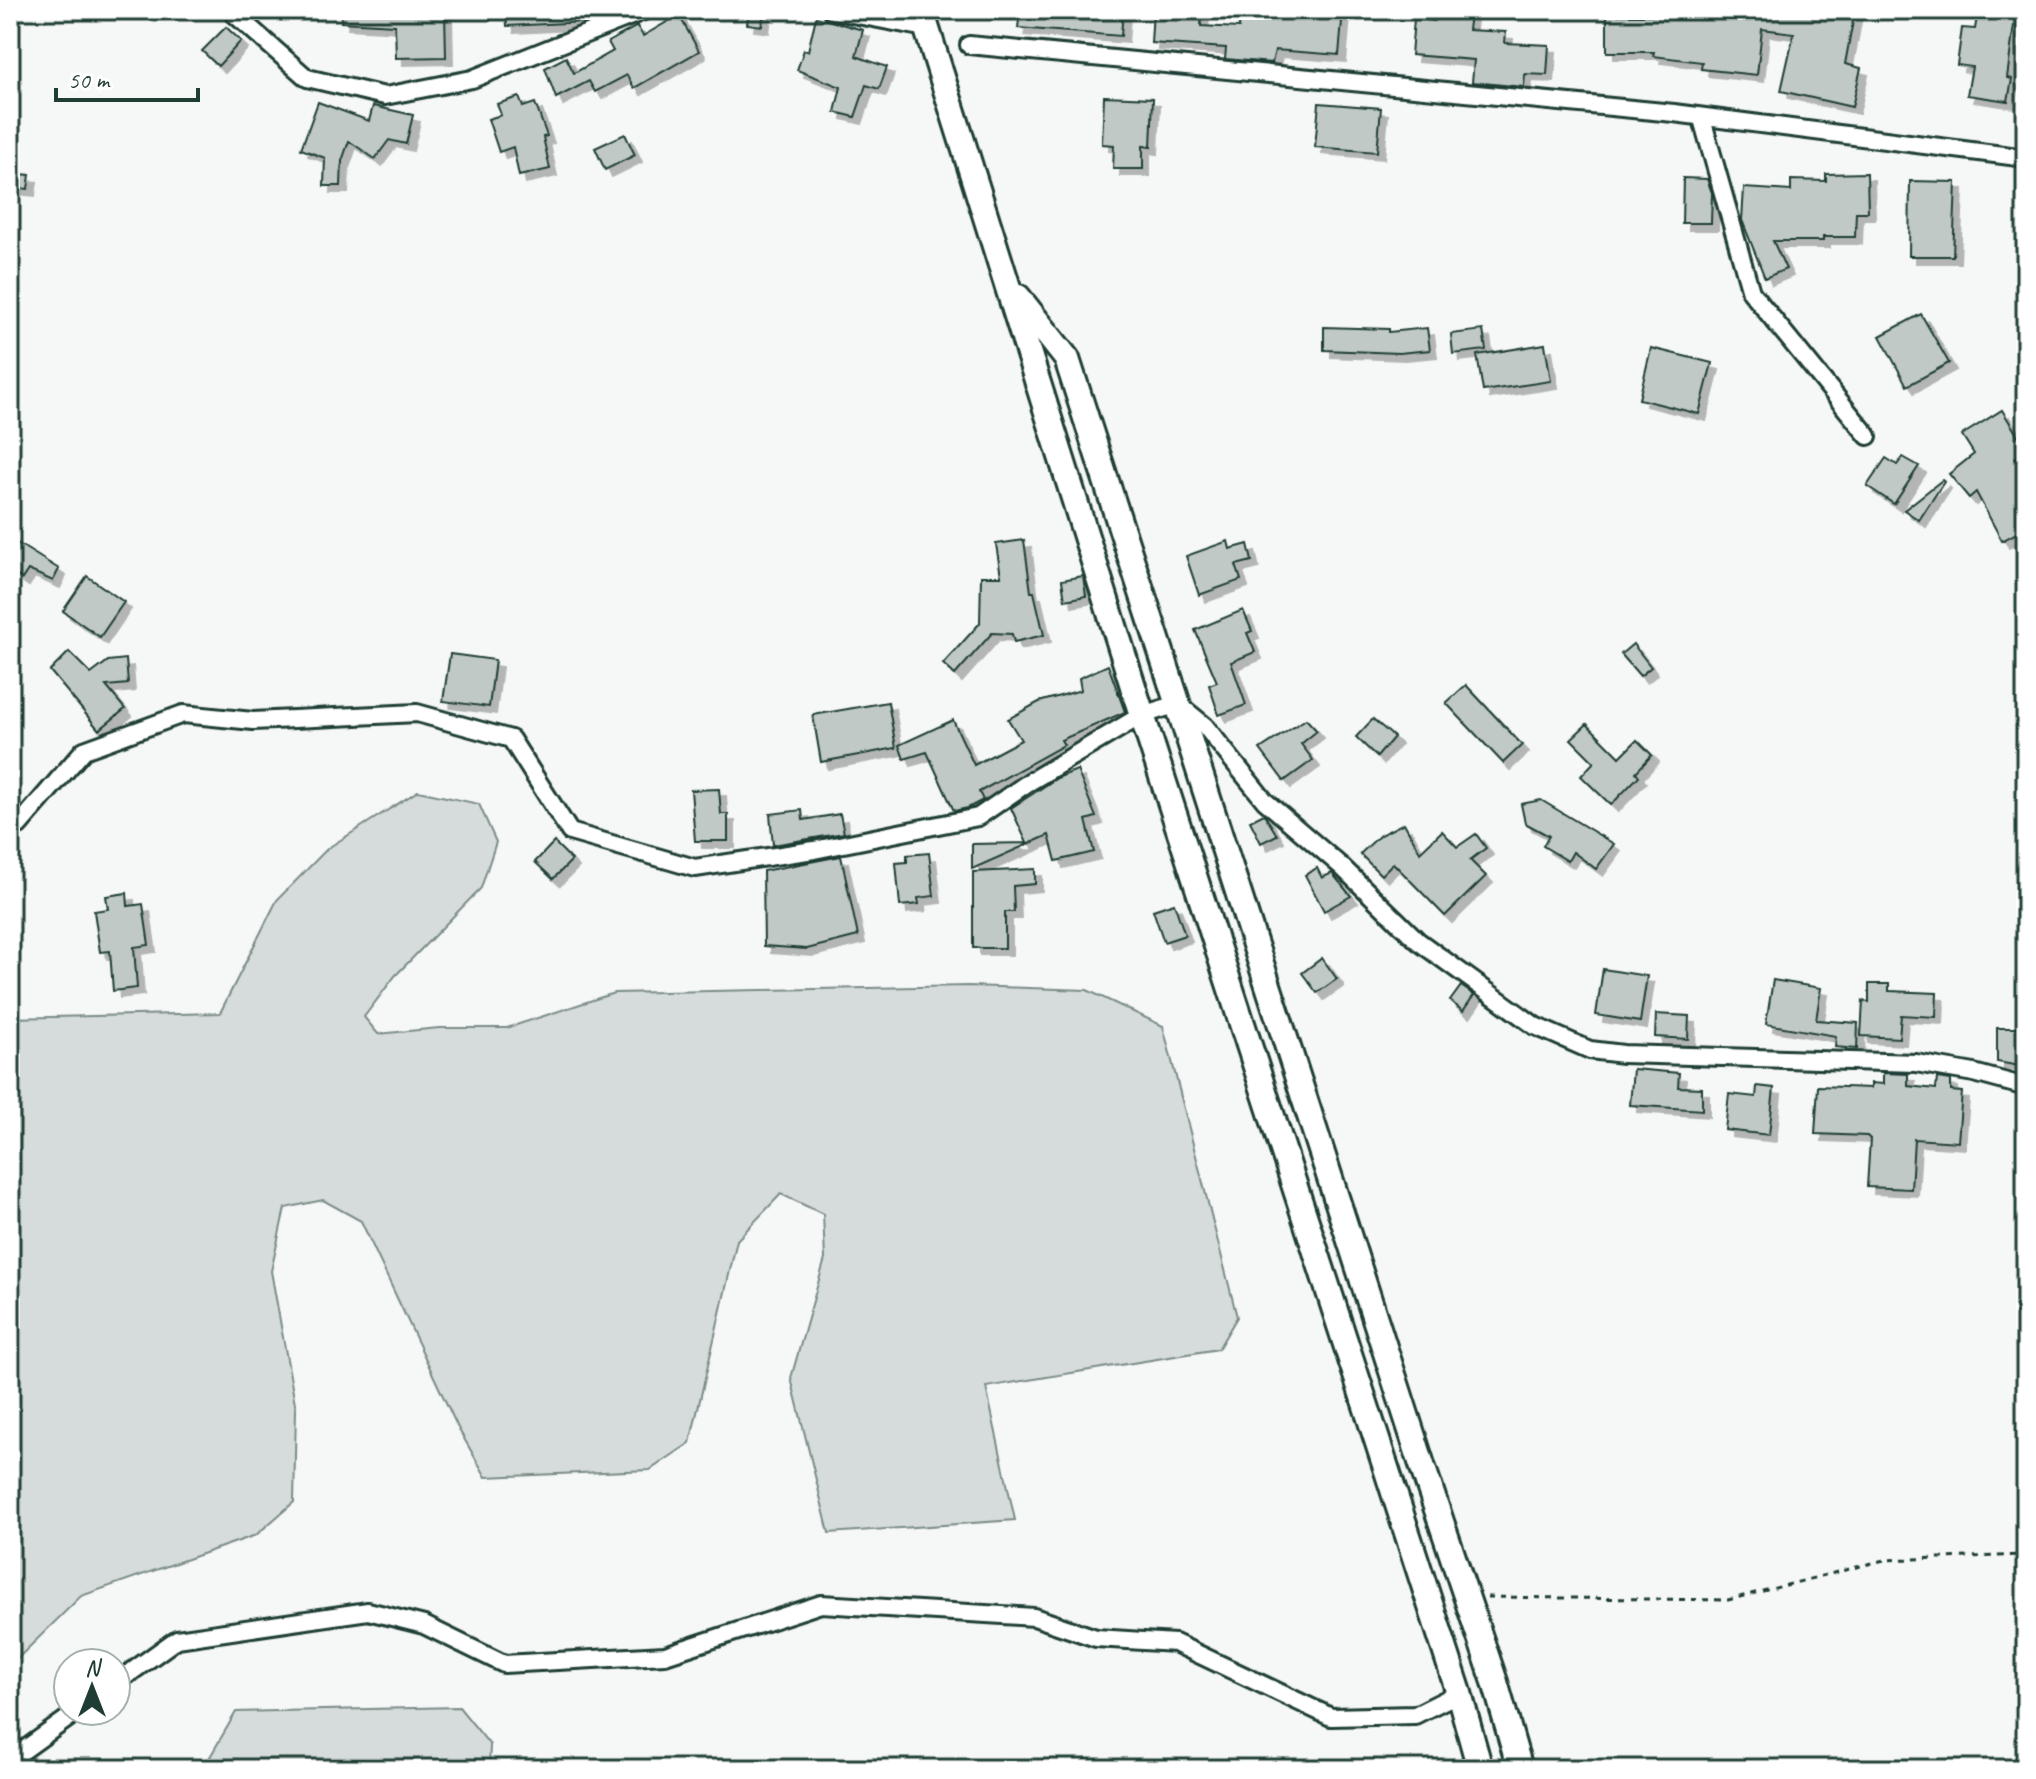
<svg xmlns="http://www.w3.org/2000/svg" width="2036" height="1779" viewBox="0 0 2036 1779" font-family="Caveat,sans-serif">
  <defs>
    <filter id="shadow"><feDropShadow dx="7" dy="7" stdDeviation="0" flood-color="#0004"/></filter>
  </defs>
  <rect width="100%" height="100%" fill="#f6f7f7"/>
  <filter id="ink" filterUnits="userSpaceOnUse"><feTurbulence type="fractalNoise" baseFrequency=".0125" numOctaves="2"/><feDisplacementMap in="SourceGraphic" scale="16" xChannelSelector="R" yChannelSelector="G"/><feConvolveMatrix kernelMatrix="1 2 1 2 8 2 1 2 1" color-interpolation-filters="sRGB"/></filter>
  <g filter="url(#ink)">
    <g fill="#d6dcdb" stroke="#7a8c88" stroke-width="2">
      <polygon points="418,791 479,804 496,842 481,888 395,976 364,1017 378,1034 439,1028 507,1028 614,993 969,986 1087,990 1163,1026 1237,1317 1218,1349 986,1387 1015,1520 829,1533 791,1378 825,1259 823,1214 781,1194 737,1240 690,1443 650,1470 486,1477 458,1428 361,1221 323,1200 285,1208 271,1271 296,1409 294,1502 256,1535 81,1596 11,1665 10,1670 10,1018 220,1013 277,900 328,848"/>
      <polygon points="459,1707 490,1745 489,1769 203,1769 236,1712"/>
    </g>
    <g fill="#c0c9c6" stroke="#1f3d34" stroke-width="2" filter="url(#shadow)">
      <polygon points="342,10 445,10 446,57 396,58 395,25 341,22"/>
      <polygon points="506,10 585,10 586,22 507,26"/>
      <polygon points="749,10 764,10 762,26 747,24"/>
      <polygon points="1020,10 1123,10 1121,36 1018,28"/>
      <polygon points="1153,10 1202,10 1201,26 1239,28 1240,10 1343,10 1339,55 1275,50 1272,63 1225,59 1226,48 1151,43"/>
      <polygon points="1435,10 1470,14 1468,30 1506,32 1505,43 1549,45 1547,75 1525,74 1524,87 1472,82 1474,60 1411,55 1414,19 1434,21"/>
      <polygon points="1658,10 1707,16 1707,10 1855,10 1845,64 1861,68 1852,107 1781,91 1794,33 1762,29 1757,75 1701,69 1702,62 1653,56 1654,52 1607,52 1607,15 1658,15"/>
      <polygon points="1978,10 2016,10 2007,78 2012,79 2008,101 1967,95 1972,67 1957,65 1962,28 1975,29"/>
      <polygon points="679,15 699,51 634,88 627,75 595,92 589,81 556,98 545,68 566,57 574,73 613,51 608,42 637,26 643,36"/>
      <polygon points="816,17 863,30 856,56 887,67 879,89 866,85 855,117 835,112 841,87 797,70 804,50 808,51"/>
      <polygon points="226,27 241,41 218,66 202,51"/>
      <polygon points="1104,96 1153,98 1151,147 1143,146 1143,169 1113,169 1114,145 1102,144"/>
      <polygon points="519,97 523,107 535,103 547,136 543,137 550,169 519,176 513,147 499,152 488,119 501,115 497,104"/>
      <polygon points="318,102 369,121 373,106 413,115 406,144 389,140 375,159 349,141 342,161 341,186 324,186 325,158 301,149"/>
      <polygon points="1319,103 1381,108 1377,152 1315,147"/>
      <polygon points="625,134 635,155 605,170 595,148"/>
      <polygon points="10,173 30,175 28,189 10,187"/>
      <polygon points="1867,173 1868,212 1856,212 1855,237 1823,237 1823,241 1773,241 1786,269 1765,278 1742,220 1744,188 1791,191 1791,180 1826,181 1826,174"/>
      <polygon points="1683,178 1707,179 1712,193 1711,223 1682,223"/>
      <polygon points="1910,181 1956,182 1953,256 1909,256"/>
      <polygon points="1921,314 1949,363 1907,386 1880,336"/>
      <polygon points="1324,327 1389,329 1389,332 1427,328 1430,350 1399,353 1324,350"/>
      <polygon points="1483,330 1486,350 1453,354 1451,334"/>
      <polygon points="1545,344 1551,381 1483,391 1477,355"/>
      <polygon points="1651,348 1712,363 1699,414 1639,399"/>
      <polygon points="2002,410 2026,449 2015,458 2026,477 2026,528 2002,541 1976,492 1969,498 1949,474 1974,454 1962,435"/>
      <polygon points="1903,457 1919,466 1894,504 1867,486 1886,458 1897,465"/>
      <polygon points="1942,480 1944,482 1919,520 1904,510"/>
      <polygon points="1024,540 1031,592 1034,592 1044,635 1014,642 1012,634 992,633 955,675 943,664 980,623 981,576 1001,576 996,544"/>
      <polygon points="1228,541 1230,549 1248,544 1252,561 1236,565 1241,580 1199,595 1186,556"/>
      <polygon points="17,543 59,569 53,581 28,570 22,579 10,571 10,555"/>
      <polygon points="87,576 124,602 100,637 63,611"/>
      <polygon points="1083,576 1086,596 1065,600 1062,580"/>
      <polygon points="1243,610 1252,631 1247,633 1255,652 1231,662 1246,705 1219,715 1209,685 1217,682 1195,630"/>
      <polygon points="1633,644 1651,667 1640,676 1621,654"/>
      <polygon points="69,652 91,674 108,661 126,659 128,684 106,686 125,709 99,730 50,671"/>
      <polygon points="450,654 495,660 489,707 443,701"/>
      <polygon points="1108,665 1125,712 1061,740 1064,745 979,792 983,800 968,808 954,811 927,752 904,759 899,745 953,720 974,765 1021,740 1008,719 1039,702 1081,690 1079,678"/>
      <polygon points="1466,685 1522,745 1503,763 1446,703"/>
      <polygon points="888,702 896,748 821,762 813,715"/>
      <polygon points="1306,719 1317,731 1301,744 1313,760 1284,781 1260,749"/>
      <polygon points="1373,719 1394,737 1377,757 1356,737"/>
      <polygon points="1587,724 1620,757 1637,740 1652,755 1636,772 1639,776 1611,805 1581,776 1594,762 1571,739"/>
      <polygon points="1077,770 1096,817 1086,820 1094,852 1056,861 1049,835 972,869 972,844 1027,843 1011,808 1057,778"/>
      <polygon points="719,789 721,814 728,814 728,841 695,841 691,790"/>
      <polygon points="1541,800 1614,844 1596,869 1573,852 1568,861 1543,846 1549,836 1525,823 1521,804"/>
      <polygon points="802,810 803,820 840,814 844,833 773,845 770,814"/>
      <polygon points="1264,814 1277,835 1261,843 1250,821"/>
      <polygon points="1404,823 1420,852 1442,831 1457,847 1476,834 1486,848 1470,860 1486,876 1445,916 1393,863 1381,875 1360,854 1380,835"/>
      <polygon points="554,842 572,860 553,879 535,862"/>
      <polygon points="929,853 934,896 918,898 919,904 900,906 896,863 907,862 907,855"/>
      <polygon points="841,856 858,936 807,949 764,946 763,871"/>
      <polygon points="1317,868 1322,878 1332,873 1351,896 1324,911 1305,875"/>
      <polygon points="1035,869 1035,884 1013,886 1014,912 1005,912 1005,948 973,948 973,872"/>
      <polygon points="127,893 128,906 143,904 149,945 134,947 137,988 113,991 110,951 100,952 94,911 108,909 106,896"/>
      <polygon points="1174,903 1185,935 1164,942 1153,910"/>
      <polygon points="1322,958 1337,979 1317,993 1302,973"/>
      <polygon points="1603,969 1647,976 1640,1022 1596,1015"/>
      <polygon points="1773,980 1821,988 1816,1020 1858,1023 1857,1049 1835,1047 1836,1036 1766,1024"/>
      <polygon points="1869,984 1889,984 1889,991 1937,993 1936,1017 1901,1015 1899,1038 1861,1036 1863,1001 1869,1002"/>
      <polygon points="1461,986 1474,995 1463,1011 1450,1001"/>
      <polygon points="1656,1014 1689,1016 1688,1039 1655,1037"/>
      <polygon points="1997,1028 2026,1028 2026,1067 1997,1062"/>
      <polygon points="1633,1069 1679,1073 1678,1087 1702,1088 1702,1110 1630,1105"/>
      <polygon points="1883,1073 1908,1074 1908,1086 1936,1089 1937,1078 1951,1080 1951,1091 1962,1092 1958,1142 1914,1139 1911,1189 1867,1187 1870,1139 1867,1136 1815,1134 1818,1086 1871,1088 1871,1083 1883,1084"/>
      <polygon points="1757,1086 1774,1088 1769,1135 1725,1130 1729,1094 1756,1097"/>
    </g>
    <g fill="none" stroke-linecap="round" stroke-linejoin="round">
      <defs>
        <g id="minor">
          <polyline points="230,10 307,78 385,96 472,79 646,10"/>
          <polyline points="831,10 926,28"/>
          <polyline points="969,45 1674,113 2026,158"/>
          <polyline points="1702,119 1751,292 1868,436"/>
          <polyline points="10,829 19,825 84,750 183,714 253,721 417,713 511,739 570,832 695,868 814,850 978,817 1029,782 1142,715 1178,704 1205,726 1265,801 1342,867 1418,941 1535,1026 1590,1050 1623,1054 1916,1063 1974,1073 2026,1087"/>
          <polyline points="116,1683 177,1639 368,1611 424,1625 504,1664 665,1655 821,1604 1034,1617 1096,1638 1175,1643 1331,1717 1415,1715 1459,1693"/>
          <polyline points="17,1755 78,1711"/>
        </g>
        <g id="secondary">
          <polyline points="921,10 1142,715 1459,1693 1480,1769"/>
          <polyline points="1018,297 1067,359 1423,1468 1495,1682 1520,1769"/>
        </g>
      </defs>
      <use href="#minor" stroke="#1f3d34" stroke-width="22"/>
      <use href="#secondary" stroke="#1f3d34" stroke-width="30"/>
      <polyline stroke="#1f3d34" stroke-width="3" stroke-dasharray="6 6" stroke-linecap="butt" points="1487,1597 1728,1600 1884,1560 2026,1555"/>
      <use href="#minor" stroke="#fff" stroke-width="16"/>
      <use href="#secondary" stroke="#fff" stroke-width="24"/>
    </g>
  </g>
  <rect width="2036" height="1779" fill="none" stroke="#fff" stroke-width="40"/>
  <rect x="20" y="20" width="1996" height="1739" fill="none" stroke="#1f3d34" stroke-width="3" filter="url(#ink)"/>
  <g transform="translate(92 1687)"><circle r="38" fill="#ffffff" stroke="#a5b1ae" stroke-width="2"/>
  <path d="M0-6L14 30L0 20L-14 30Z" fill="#1f3d34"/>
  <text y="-12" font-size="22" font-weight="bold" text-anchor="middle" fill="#1f3d34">N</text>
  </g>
  <path d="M56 88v12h142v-12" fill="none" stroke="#1f3d34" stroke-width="4"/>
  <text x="68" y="88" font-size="24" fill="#1f3d34" stroke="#ffffff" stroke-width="6" paint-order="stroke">50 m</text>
</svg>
